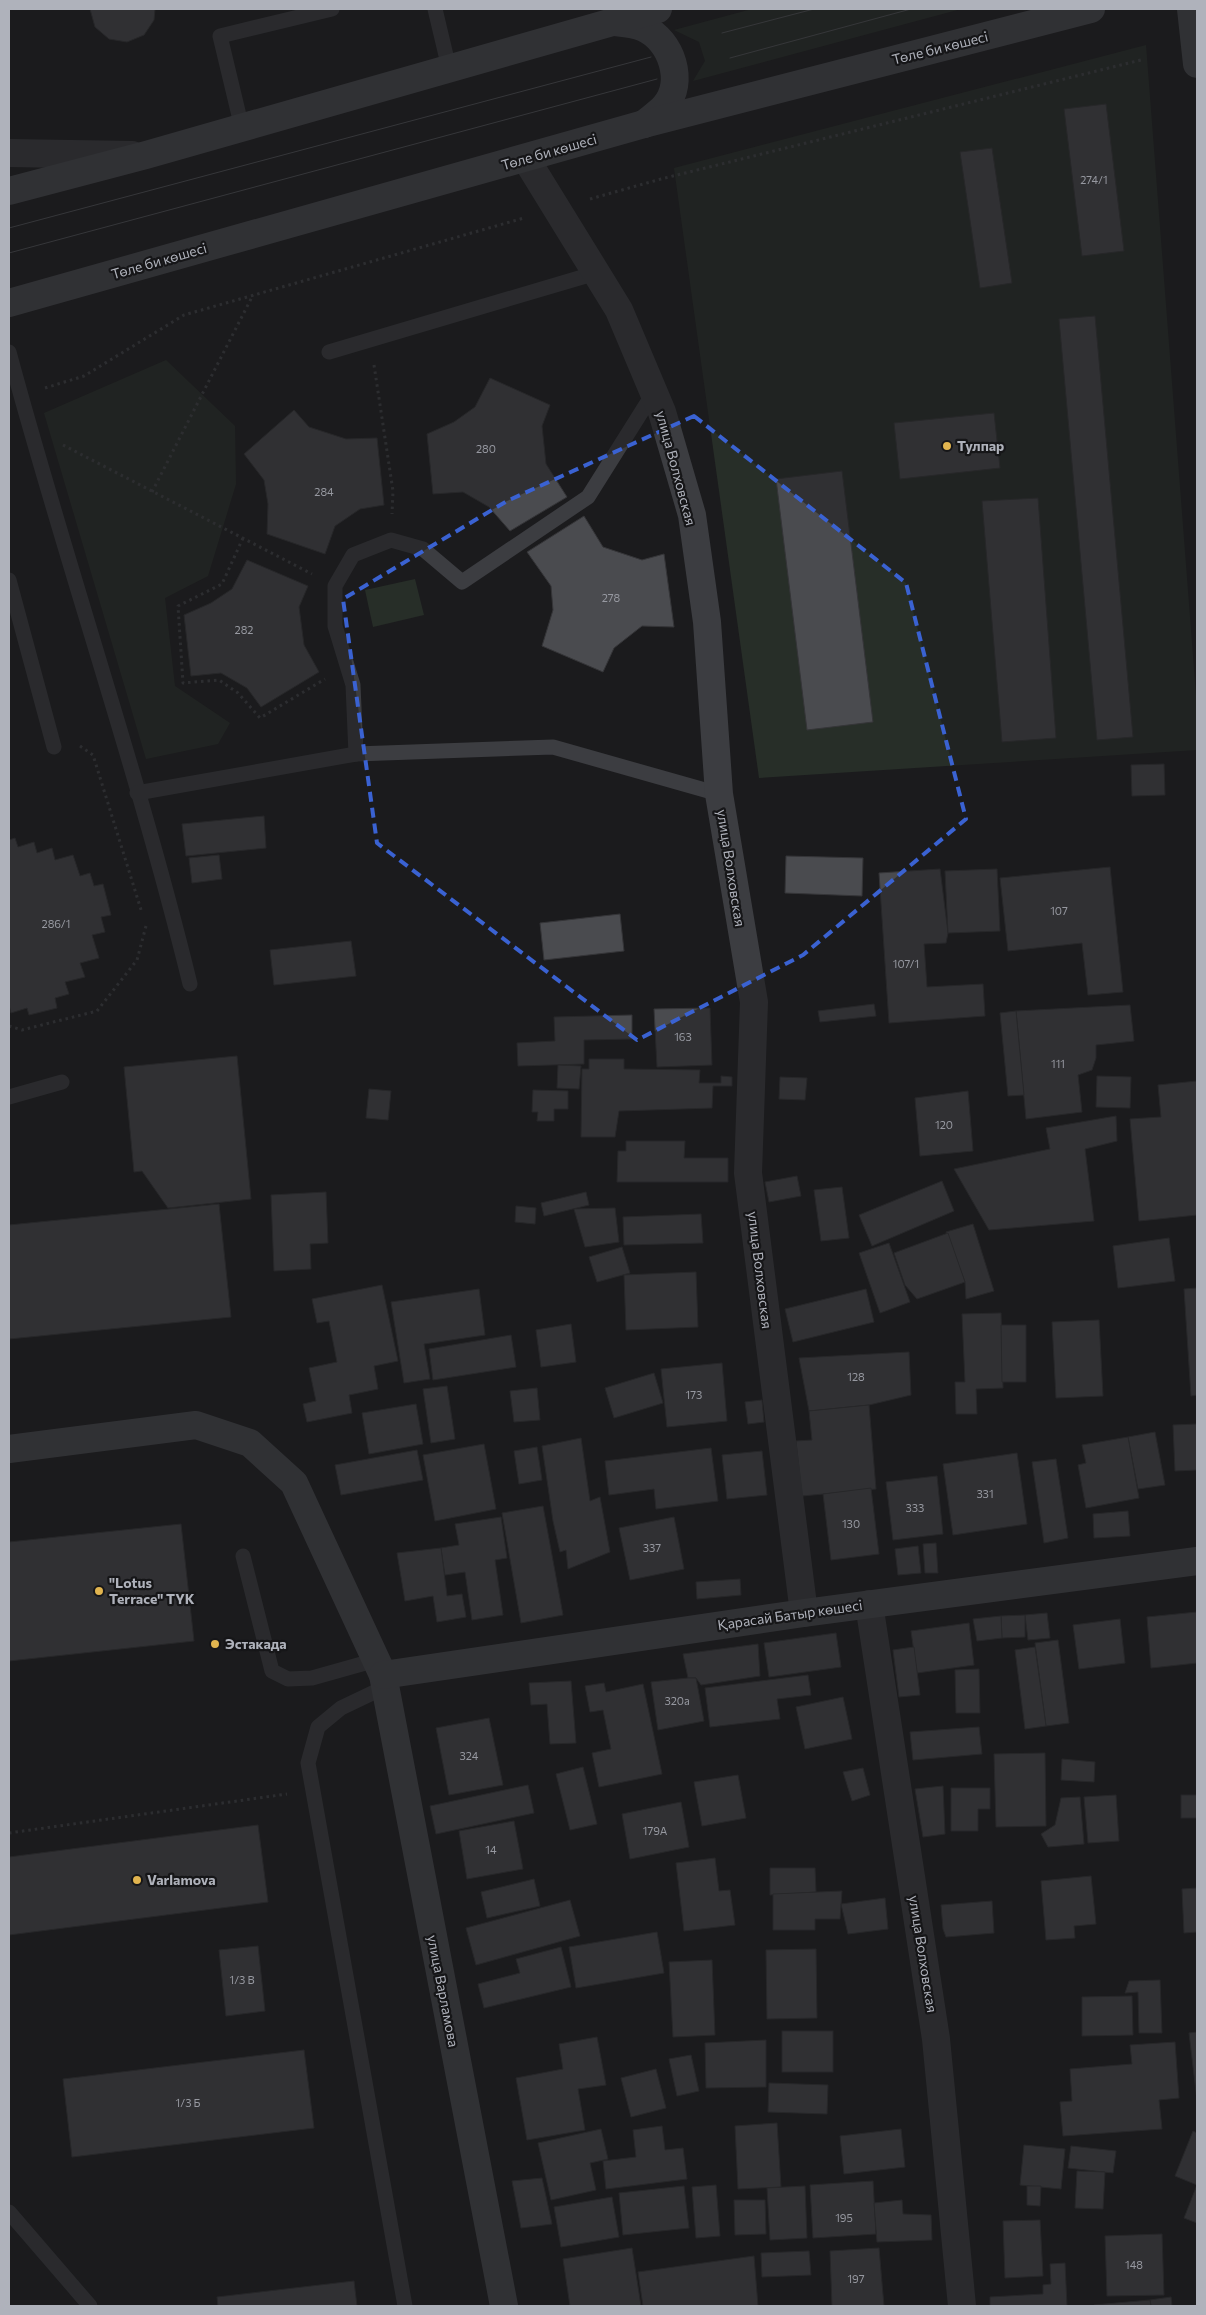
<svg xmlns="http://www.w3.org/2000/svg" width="1206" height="2315" viewBox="0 0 1206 2315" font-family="Commissioner,sans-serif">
  <rect width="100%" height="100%" fill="#1b1b1d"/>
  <g fill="#272e28">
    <polygon points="752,9 961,9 693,81 705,61 699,42 674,30"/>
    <polygon points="1146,45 1197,708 1197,750 759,778 674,168"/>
    <polygon points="166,360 235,426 236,484 208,576 165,598 175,686 230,723 218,744 146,759 44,413"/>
    <polygon points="415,579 424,615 373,627 365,590"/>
  </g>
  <g fill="#4a4b4f" stroke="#353538">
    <polygon points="90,9 155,9 154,20 144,35 127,42 109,39 95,27"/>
    <polygon points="1106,104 1124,251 1082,256 1064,109"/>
    <polygon points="992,148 1012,283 980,288 960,152"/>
    <polygon points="1095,316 1133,737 1097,740 1059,319"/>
    <polygon points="490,378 550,405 542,426 546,464 567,497 510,531 489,507 463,492 433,494 427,434 454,422 475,407"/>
    <polygon points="294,410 309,427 346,439 377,438 384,505 360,509 335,526 325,554 267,534 268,504 264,480 244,454"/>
    <polygon points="994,413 1000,468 900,479 894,423"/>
    <polygon points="842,471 873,722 807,730 776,479"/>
    <polygon points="1038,498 1056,738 1002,742 982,501"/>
    <polygon points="584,516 603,547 642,560 664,554 674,627 642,626 614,648 603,672 542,646 553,610 551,586 527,552"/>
    <polygon points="247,560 308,586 299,607 304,645 319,672 261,707 247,688 221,673 191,676 184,615 211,603 232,589"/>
    <polygon points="1164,764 1165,795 1132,796 1131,765"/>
    <polygon points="264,816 266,848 186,856 182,824"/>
    <polygon points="15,838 18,847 34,842 37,853 52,848 55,860 73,855 80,876 90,873 94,886 103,884 111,915 101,917 105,932 92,935 99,958 80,963 85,977 65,982 69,994 55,998 57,1008 29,1015 27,1008 11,1013 9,1005 9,840"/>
    <polygon points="219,855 222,879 192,883 189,858"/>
    <polygon points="786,856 863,858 862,896 785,893"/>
    <polygon points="1110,867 1123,992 1088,995 1082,943 1008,951 1000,878"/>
    <polygon points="940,869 948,933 946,943 924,944 927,987 983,984 985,1016 889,1023 879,873"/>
    <polygon points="997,869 1000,931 948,933 945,871"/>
    <polygon points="620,914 624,951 544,960 540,923"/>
    <polygon points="351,941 356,976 274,985 270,950"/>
    <polygon points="874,1004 876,1016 820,1022 818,1011"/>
    <polygon points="1130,1005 1134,1041 1096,1045 1096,1058 1092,1070 1078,1075 1082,1112 1026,1119 1016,1011"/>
    <polygon points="710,1008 712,1065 657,1067 654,1009"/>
    <polygon points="1016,1011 1024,1095 1008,1096 1000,1013"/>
    <polygon points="632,1015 632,1039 584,1040 584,1064 518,1066 517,1043 555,1041 554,1017"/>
    <polygon points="237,1056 251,1199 168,1208 142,1171 134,1172 124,1067"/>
    <polygon points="589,1059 624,1059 624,1069 700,1070 699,1083 721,1083 721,1076 732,1077 732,1086 713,1086 712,1108 619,1111 615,1137 581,1137 582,1069 589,1069"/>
    <polygon points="558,1065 581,1066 579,1089 557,1088"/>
    <polygon points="1097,1076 1131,1077 1130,1108 1096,1107"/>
    <polygon points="780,1077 807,1078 805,1100 779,1099"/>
    <polygon points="1197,1081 1197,1215 1139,1221 1130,1119 1161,1117 1158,1085"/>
    <polygon points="369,1089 391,1091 388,1120 366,1118"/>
    <polygon points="533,1090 568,1091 568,1109 554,1109 554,1121 537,1121 538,1112 532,1112"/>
    <polygon points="968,1091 973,1151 920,1156 915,1098"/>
    <polygon points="1116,1116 1117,1141 1085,1149 1094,1221 989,1230 954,1169 1050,1149 1046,1128"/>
    <polygon points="626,1141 685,1141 684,1158 728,1158 728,1182 617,1182 618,1151 626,1151"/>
    <polygon points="797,1176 801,1196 769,1202 765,1182"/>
    <polygon points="942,1181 954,1211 872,1246 859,1215"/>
    <polygon points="842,1187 849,1238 821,1241 814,1190"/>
    <polygon points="326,1192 328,1243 310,1244 311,1269 274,1271 271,1195"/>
    <polygon points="586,1192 589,1205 544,1216 541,1203"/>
    <polygon points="219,1204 231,1317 9,1339 9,1225"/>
    <polygon points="516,1206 536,1208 535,1224 515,1222"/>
    <polygon points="615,1208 619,1242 585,1247 574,1209"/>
    <polygon points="701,1214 703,1243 624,1245 623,1217"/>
    <polygon points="973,1224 994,1291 966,1299 965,1282 946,1232"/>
    <polygon points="948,1233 965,1282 917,1299 905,1285 894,1253"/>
    <polygon points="1169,1238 1175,1281 1118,1288 1113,1246"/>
    <polygon points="889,1243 910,1302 880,1313 859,1253"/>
    <polygon points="622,1247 630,1273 597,1282 589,1257"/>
    <polygon points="696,1272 698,1327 626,1330 624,1275"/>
    <polygon points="382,1285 398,1361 374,1366 378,1389 349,1395 352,1413 307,1422 303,1404 316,1401 309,1368 337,1362 329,1321 317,1323 312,1299"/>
    <polygon points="1197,1288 1197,1395 1191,1396 1184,1289"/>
    <polygon points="479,1289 485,1335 424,1344 430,1379 404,1383 391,1302"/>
    <polygon points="866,1289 874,1322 793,1342 785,1309"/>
    <polygon points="1001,1313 1003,1388 976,1389 977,1414 956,1414 955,1382 965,1382 962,1314"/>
    <polygon points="1099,1320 1103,1396 1056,1398 1052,1322"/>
    <polygon points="571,1324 576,1362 541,1367 536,1330"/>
    <polygon points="1001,1325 1026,1325 1026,1382 1002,1382"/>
    <polygon points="511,1335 516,1367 433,1380 429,1349"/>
    <polygon points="909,1352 911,1395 869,1405 809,1411 799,1358"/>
    <polygon points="722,1363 727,1421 667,1427 661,1369"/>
    <polygon points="654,1373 663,1403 614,1418 605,1388"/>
    <polygon points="447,1386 455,1439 431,1443 423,1389"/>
    <polygon points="537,1388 540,1420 514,1422 510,1391"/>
    <polygon points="762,1400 764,1422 748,1424 745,1402"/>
    <polygon points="416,1404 423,1444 369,1454 362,1413"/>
    <polygon points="869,1405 876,1489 802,1496 796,1441 812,1440 809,1411"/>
    <polygon points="1197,1424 1197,1470 1175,1471 1173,1425"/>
    <polygon points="1155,1432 1165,1485 1138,1489 1128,1437"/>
    <polygon points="1128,1437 1139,1498 1086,1508 1078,1465 1086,1463 1082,1445"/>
    <polygon points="581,1438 590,1501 600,1497 610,1552 568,1569 566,1550 560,1552 553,1521 542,1446"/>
    <polygon points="484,1444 496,1509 435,1521 423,1455"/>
    <polygon points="537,1447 542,1480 519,1484 514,1451"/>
    <polygon points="711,1448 718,1501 656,1509 654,1489 609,1495 605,1461"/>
    <polygon points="417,1450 423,1480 341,1495 335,1465"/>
    <polygon points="762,1451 767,1495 727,1499 722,1455"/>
    <polygon points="1017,1453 1027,1524 953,1535 943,1464"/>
    <polygon points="1056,1459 1068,1538 1044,1543 1032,1462"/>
    <polygon points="937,1476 943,1534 893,1540 886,1482"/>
    <polygon points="871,1488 879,1554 831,1560 823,1494"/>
    <polygon points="543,1506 563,1615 521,1623 502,1513"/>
    <polygon points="1128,1511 1130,1536 1094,1538 1093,1514"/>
    <polygon points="501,1517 507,1558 495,1560 503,1615 472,1620 465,1572 445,1575 441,1548 459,1545 455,1524"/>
    <polygon points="674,1517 684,1569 630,1580 619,1528"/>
    <polygon points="181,1524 194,1641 9,1661 9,1542"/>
    <polygon points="936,1543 938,1573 925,1573 923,1544"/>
    <polygon points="918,1546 921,1573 898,1575 895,1549"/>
    <polygon points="441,1548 447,1596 462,1594 466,1617 437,1622 433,1596 405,1601 397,1553"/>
    <polygon points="740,1579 741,1595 697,1599 696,1582"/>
    <polygon points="1197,1612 1197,1663 1151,1668 1147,1617"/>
    <polygon points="1047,1613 1050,1638 1028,1640 1025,1615"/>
    <polygon points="1025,1615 1025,1637 1002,1638 1001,1616"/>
    <polygon points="1001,1616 1002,1638 977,1641 973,1619"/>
    <polygon points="1120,1619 1125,1663 1079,1669 1073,1625"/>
    <polygon points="969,1623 974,1665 917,1673 911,1631"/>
    <polygon points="836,1633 841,1667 769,1677 764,1643"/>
    <polygon points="1058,1640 1069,1723 1046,1726 1035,1643"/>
    <polygon points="758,1644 760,1676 701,1685 696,1678 688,1678 683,1654"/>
    <polygon points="914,1647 920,1695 899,1697 893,1650"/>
    <polygon points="1035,1647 1046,1726 1025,1729 1015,1650"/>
    <polygon points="979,1669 980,1713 956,1713 955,1670"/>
    <polygon points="808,1675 811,1695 777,1699 780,1719 710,1727 705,1688"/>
    <polygon points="688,1678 696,1678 704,1721 658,1730 651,1682"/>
    <polygon points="571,1681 576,1743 550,1744 547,1704 531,1705 529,1683"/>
    <polygon points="604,1683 606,1692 643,1684 662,1774 599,1787 592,1753 611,1749 603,1710 590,1712 585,1686"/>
    <polygon points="843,1697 852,1739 805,1749 796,1707"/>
    <polygon points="489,1718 503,1785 449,1795 436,1728"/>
    <polygon points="979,1727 982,1754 913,1760 910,1732"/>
    <polygon points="1045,1753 1046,1826 996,1827 994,1754"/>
    <polygon points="1062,1759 1095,1762 1094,1782 1061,1780"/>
    <polygon points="583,1767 597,1824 570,1830 556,1774"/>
    <polygon points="863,1768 870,1795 852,1801 843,1772"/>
    <polygon points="738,1775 746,1818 702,1826 694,1782"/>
    <polygon points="528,1785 534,1813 436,1834 430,1806"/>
    <polygon points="943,1786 945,1834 923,1837 915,1789"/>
    <polygon points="951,1788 990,1788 990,1809 978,1809 978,1831 951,1831"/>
    <polygon points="1116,1795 1119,1841 1088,1843 1084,1797"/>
    <rect x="1181" y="1795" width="16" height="23"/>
    <polygon points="1080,1797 1084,1844 1048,1847 1041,1834 1055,1825 1061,1798"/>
    <polygon points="681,1802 689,1847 630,1859 622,1814"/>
    <polygon points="514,1821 523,1869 467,1879 459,1831"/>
    <polygon points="258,1825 268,1902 9,1935 9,1857"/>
    <polygon points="715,1858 719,1891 730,1890 735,1925 684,1931 676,1863"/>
    <polygon points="770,1868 815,1868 816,1892 770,1895"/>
    <polygon points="1091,1876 1096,1924 1074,1926 1075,1938 1046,1940 1041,1881"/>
    <polygon points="534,1879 540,1906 487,1918 481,1892"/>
    <polygon points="1197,1888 1197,1932 1184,1933 1182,1889"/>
    <polygon points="842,1891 840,1919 815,1919 815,1930 773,1930 773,1894"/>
    <polygon points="885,1898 888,1929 848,1934 841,1904"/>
    <polygon points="570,1900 580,1936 476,1965 466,1928"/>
    <polygon points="992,1901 994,1933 946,1937 943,1929 941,1905"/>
    <polygon points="657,1932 664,1973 576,1988 569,1947"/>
    <polygon points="258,1946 265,2011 226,2016 219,1950"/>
    <polygon points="561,1947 571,1987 484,2008 478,1984 520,1973 516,1959"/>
    <polygon points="816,1949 817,2018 767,2019 766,1950"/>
    <polygon points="712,1960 715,2035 673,2037 669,1962"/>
    <polygon points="1160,1980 1162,2033 1139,2033 1138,1992 1125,1993 1129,1981"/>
    <polygon points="1132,1996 1133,2035 1082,2036 1082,1997"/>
    <rect x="782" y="2031" width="51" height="41"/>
    <polygon points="1197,2032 1197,2100 1189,2033"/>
    <polygon points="597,2037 606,2085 578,2089 585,2130 527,2140 516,2078 563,2069 559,2044"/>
    <polygon points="766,2040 766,2087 706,2088 705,2043"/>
    <polygon points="1175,2042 1179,2098 1159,2100 1162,2129 1063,2136 1060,2102 1072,2101 1070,2069 1132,2064 1130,2045"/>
    <polygon points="304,2050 314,2128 72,2157 63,2079"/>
    <polygon points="691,2055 699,2091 677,2096 669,2059"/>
    <polygon points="656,2069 666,2108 631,2117 621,2078"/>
    <polygon points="769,2083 828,2085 827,2114 768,2112"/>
    <polygon points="777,2123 781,2187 738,2189 735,2126"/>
    <polygon points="662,2126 665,2150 683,2148 687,2179 606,2189 603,2161 636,2157 633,2130"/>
    <polygon points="601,2129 608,2159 590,2163 596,2190 551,2200 538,2143"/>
    <polygon points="901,2129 905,2167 844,2174 840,2136"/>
    <polygon points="1193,2131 1197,2133 1197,2223 1184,2218 1197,2185 1175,2176"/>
    <polygon points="1024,2145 1065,2149 1061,2189 1020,2185"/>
    <polygon points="1071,2146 1116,2151 1113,2173 1068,2168"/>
    <polygon points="1077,2171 1105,2172 1103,2209 1075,2208"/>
    <polygon points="542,2178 552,2224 521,2228 512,2181"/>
    <polygon points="873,2181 876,2234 813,2238 810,2185"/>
    <polygon points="716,2185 720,2236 696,2238 692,2187"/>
    <polygon points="684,2186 689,2228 623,2235 619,2193"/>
    <polygon points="805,2186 807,2238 770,2240 767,2188"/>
    <polygon points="1027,2186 1041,2186 1040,2206 1027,2205"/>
    <polygon points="612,2197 619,2237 561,2247 554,2207"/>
    <polygon points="734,2200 765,2200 766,2234 735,2235"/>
    <polygon points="902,2200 903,2214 931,2215 932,2240 877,2242 874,2203"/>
    <polygon points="1040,2220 1043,2276 1005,2278 1003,2221"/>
    <polygon points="1162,2234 1164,2295 1107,2296 1105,2236"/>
    <polygon points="632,2248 641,2306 570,2306 563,2259"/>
    <polygon points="879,2248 884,2306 832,2306 830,2251"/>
    <polygon points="809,2251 811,2275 762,2277 761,2253"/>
    <polygon points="754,2256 758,2306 643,2306 638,2272"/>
    <polygon points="1065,2263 1067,2306 990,2306 990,2297 1043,2294 1043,2285 1051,2284 1050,2264"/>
    <polygon points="354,2281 357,2306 218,2306 217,2297"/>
    <polygon points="1171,2297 1172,2306 1151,2306 1150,2300"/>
    <polygon points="1150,2300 1151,2306 1094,2306 1094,2305"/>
  </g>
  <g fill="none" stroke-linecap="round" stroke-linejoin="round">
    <g stroke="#424448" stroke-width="3" stroke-dasharray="2.5 4" stroke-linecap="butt">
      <polyline points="590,199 661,179 1141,60"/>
      <polyline points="374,365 393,491 392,514"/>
      <polyline points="45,388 84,376 184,315 524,218"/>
      <polyline points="63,445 312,574"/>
      <polyline points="152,492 253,295"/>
      <polyline points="243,538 222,584 178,606 183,683 219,680 238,693 260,718 325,679"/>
      <polyline points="80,746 93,755 142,913"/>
      <polyline points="9,1026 22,1030 97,1011 137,960 146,926"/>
      <polyline points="9,1833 287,1794"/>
    </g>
    <g stroke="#3c3d41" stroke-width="15">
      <polyline points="435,9 449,68"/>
      <polyline points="242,128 220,36 332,9"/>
      <path d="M9 352C66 564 138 771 190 984"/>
      <polyline points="329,352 596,273"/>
      <polyline points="9,580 54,747"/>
      <polyline points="356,754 553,747 719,794"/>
      <polyline points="137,793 356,754 353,685 335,626 335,586 353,555 391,540 423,549 462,582 588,497 654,392"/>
      <polyline points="9,1097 62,1082"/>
      <polyline points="243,1556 272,1671 288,1679 312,1678 376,1660"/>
      <polyline points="385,1687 341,1708 318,1727 308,1763 405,2306"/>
      <polyline points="9,2212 90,2306"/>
    </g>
    <g stroke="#3c3d41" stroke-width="28">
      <polyline points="9,153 132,155"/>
      <polyline points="526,159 619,310 662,412 692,515 707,622 719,794 754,1002 748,1173 804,1613"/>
      <polyline points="869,1604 936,2039 962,2306"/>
    </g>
    <g stroke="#4a4c51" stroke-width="28">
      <polyline points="1191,9 1197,64"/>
      <path d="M613 22C623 23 635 24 644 28 672 41 685 82 665 106 659 113 651 118 644 124"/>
      <polyline points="9,191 146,155 658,9"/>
      <polyline points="9,303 644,124 1091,9"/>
      <polyline points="9,1449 196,1425 250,1443 294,1483 383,1675 504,2306"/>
      <polyline points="383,1675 804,1613 1197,1561"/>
    </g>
    <g stroke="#55575c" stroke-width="1">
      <polyline points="722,33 814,9"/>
      <polyline points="730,58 911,9"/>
      <polyline points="9,228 651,57"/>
      <polyline points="9,253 657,79"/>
    </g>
  </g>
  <path d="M0 0H1206V2315H0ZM694 416 906 583 966 819 803 955 637 1040 377 843 343 599 507 501Z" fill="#1b1b1d" fill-opacity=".55" fill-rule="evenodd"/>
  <path fill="none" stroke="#3a62d2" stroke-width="4" stroke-dasharray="10 6" stroke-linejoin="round" d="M694 416 906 583 966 819 803 955 637 1040 377 843 343 599 507 501Z"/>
  <g fill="#e1b44f" stroke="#161618" stroke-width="2">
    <circle cx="947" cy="446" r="5"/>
    <circle cx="99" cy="1591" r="5"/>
    <circle cx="215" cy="1644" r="5"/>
    <circle cx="137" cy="1880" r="5"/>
  </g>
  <g text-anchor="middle" stroke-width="4.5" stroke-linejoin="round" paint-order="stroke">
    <g font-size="11" fill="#9698a0">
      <text x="1094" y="184">274/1</text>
      <text x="486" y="453">280</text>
      <text x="324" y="496">284</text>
      <text x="611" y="602">278</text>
      <text x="244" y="634">282</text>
      <text x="1059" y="915">107</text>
      <text x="56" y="928">286/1</text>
      <text x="906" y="968">107/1</text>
      <text x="683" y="1041">163</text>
      <text x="1058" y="1068">111</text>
      <text x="944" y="1129">120</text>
      <text x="856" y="1381">128</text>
      <text x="694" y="1399">173</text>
      <text x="985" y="1498">331</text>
      <text x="915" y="1512">333</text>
      <text x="851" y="1528">130</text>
      <text x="652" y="1552">337</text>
      <text x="677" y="1705">320а</text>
      <text x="469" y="1760">324</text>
      <text x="655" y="1835">179А</text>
      <text x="491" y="1854">14</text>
      <text x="242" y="1984">1/3 В</text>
      <text x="188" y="2107">1/3 Б</text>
      <text x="844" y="2222">195</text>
      <text x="1134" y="2269">148</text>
      <text x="856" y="2283">197</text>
    </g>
    <g font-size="14" fill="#afb2bb" stroke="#161618">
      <text transform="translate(940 48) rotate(-14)" y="5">Төле би көшесі</text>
      <text transform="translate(549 152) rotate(-16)" y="5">Төле би көшесі</text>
      <text transform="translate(159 261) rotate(-16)" y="5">Төле би көшесі</text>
      <text transform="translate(676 468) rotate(75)" y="5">улица Волховская</text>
      <text transform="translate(731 868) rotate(81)" y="5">улица Волховская</text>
      <text transform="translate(760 1270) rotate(83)" y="5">улица Волховская</text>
      <text transform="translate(790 1615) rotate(-8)" y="5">Қарасай Батыр көшесі</text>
      <text transform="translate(923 1954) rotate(81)" y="5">улица Волховская</text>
      <text transform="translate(443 1991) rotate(79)" y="5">улица Варламова</text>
    </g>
    <g font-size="14" font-weight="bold" fill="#afb2bb" stroke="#161618" text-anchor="start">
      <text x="957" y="451">Тулпар</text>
      <text x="109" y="1588">"Lotus<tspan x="109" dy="16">Terrace" ТҮК</tspan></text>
      <text x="225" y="1649">Эстакада</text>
      <text x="147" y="1885">Varlamova</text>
    </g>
  </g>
  <rect width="1206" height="2315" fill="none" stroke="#afb2bb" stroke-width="20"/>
</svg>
